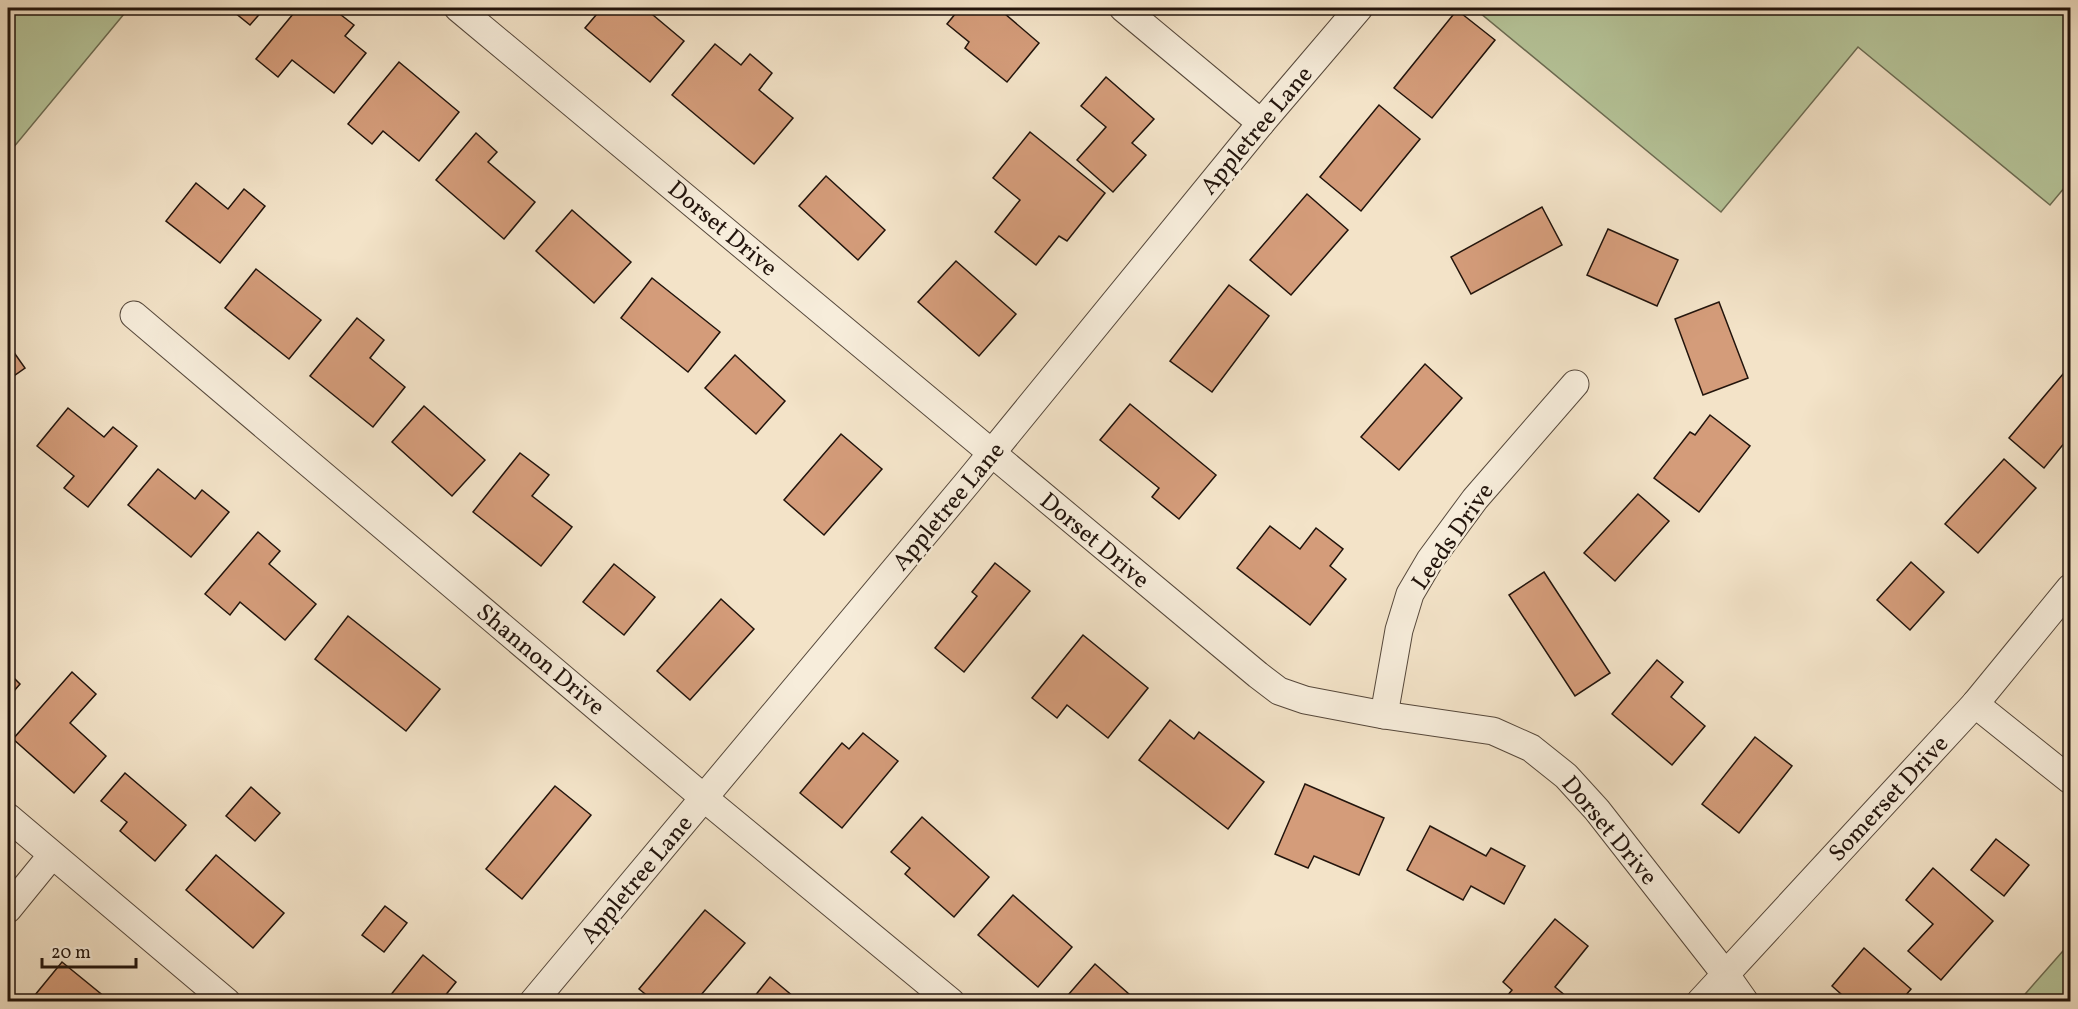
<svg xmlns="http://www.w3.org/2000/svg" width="2078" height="1009" viewBox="0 0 2078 1009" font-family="Vollkorn,serif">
  <rect width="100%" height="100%" fill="#f3e3c8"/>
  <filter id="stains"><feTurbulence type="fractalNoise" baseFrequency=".00333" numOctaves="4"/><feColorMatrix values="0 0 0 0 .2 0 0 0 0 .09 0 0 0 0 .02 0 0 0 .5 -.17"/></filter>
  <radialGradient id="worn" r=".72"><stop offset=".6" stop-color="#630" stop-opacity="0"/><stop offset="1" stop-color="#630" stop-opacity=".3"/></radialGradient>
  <g fill="#b6c59a" stroke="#6c6c53" stroke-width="1.5">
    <polygon points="8,8 129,8 8,154"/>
    <polygon points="1474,8 2070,8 2070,181 2050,205 1858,47 1721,212"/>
    <polygon points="2070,943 2070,1001 2019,1001"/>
  </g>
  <g fill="#d49c7a" stroke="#22140c" stroke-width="1.5">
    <polygon points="229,8 265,8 250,25"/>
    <polygon points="298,8 332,8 354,25 345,36 366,53 334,93 292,60 278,77 256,59"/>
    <polygon points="602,8 660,8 653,15 684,41 650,82 585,28"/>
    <polygon points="960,8 998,8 1039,43 1007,82 965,48 969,42 947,24"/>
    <polygon points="1457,10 1495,40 1432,118 1394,88"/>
    <polygon points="715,44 741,65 750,54 772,73 759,90 793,118 754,164 672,95"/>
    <polygon points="399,62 459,112 419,161 383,131 372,144 348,124"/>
    <polygon points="1106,77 1154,119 1132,143 1146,155 1113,192 1077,160 1106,127 1081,106"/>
    <polygon points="1379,105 1420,139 1361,211 1320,177"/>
    <polygon points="1030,132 1105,193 1067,241 1059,236 1036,265 995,232 1020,200 993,178"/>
    <polygon points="476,133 497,152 488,162 535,202 504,239 436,180"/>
    <polygon points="826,176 885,230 858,260 799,206"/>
    <polygon points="196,183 228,209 244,189 265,206 220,263 166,221"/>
    <polygon points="1307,194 1348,230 1291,295 1250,260"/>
    <polygon points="1542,207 1562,245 1471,294 1451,257"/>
    <polygon points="572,210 631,262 594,303 536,251"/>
    <polygon points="1608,229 1678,260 1657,306 1587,275"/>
    <polygon points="956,261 1016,314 979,356 918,302"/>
    <polygon points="256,269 321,320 289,359 225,308"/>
    <polygon points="652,278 720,332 688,372 621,318"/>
    <polygon points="1229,285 1269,316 1212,392 1170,361"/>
    <polygon points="1719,302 1748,378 1703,395 1675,319"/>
    <polygon points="357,318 384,340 370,358 405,387 373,427 310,376"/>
    <polygon points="8,344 25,368 8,380"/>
    <polygon points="735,355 785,401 756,434 705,388"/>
    <polygon points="1425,364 1462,398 1399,470 1361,437"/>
    <polygon points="2063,374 2070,380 2070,436 2044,468 2009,438"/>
    <polygon points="1130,404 1216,475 1179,519 1152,497 1159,488 1100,440"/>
    <polygon points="424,406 485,460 452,496 392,442"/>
    <polygon points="68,408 104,437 113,427 137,446 88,507 64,488 74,476 37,446"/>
    <polygon points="1710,415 1750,446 1699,512 1654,478 1690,432 1695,435"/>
    <polygon points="841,434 882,469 824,535 784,500"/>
    <polygon points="520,453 549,475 532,496 572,527 541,566 473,512"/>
    <polygon points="2004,459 2036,488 1978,553 1945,524"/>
    <polygon points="158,469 195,499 202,490 229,512 191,557 128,505"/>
    <polygon points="1638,494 1669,521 1615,581 1584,553"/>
    <polygon points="1270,526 1300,549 1316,528 1343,549 1330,566 1346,579 1310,625 1237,568"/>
    <polygon points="258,532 280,551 269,564 316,604 285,640 240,602 230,615 205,594"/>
    <polygon points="1911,562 1944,592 1910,630 1877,600"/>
    <polygon points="995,563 1030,591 964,672 935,648 977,596 972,592"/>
    <polygon points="614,564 655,597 624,635 583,602"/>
    <polygon points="1544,572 1610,673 1575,696 1509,595"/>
    <polygon points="721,599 754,629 690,700 657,671"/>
    <polygon points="348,616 440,689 406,731 315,659"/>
    <polygon points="1083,635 1148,688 1108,738 1067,705 1057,718 1032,698"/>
    <polygon points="1657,660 1683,682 1671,697 1705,726 1672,765 1612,714"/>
    <polygon points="8,672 20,684 8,698"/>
    <polygon points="72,672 96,694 70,723 106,756 74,793 13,739"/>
    <polygon points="1170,720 1194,739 1199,732 1264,782 1228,829 1139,760"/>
    <polygon points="863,733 898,761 842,828 800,793 842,743 849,749"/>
    <polygon points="1755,737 1792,766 1739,833 1702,804"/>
    <polygon points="125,773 186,825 155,861 120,831 127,822 101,801"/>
    <polygon points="1305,784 1384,818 1359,875 1314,856 1308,868 1275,854"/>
    <polygon points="555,786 591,815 522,899 486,869"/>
    <polygon points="251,787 280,813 255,841 226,816"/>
    <polygon points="922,817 989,877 954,917 905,874 910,868 891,852"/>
    <polygon points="1430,826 1486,856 1491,848 1525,866 1504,904 1471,886 1463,900 1407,870"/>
    <polygon points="1996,839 2029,865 2004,896 1971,870"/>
    <polygon points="216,855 284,913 253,948 186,890"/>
    <polygon points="1933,868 1993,921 1941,980 1908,951 1933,924 1906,900"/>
    <polygon points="1013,895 1072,947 1038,987 978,935"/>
    <polygon points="385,906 407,923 384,952 362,935"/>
    <polygon points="705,910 745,943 695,1002 655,1002 639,989"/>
    <polygon points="1555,919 1588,946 1555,987 1573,1002 1502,1002 1512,990 1503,982"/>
    <polygon points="1864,948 1911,989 1900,1002 1850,1002 1832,986"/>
    <polygon points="423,955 456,982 440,1002 385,1002"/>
    <polygon points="62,962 111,1002 43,1002 35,995"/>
    <polygon points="1095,964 1138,1002 1062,1002"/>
    <polygon points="770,977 800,1002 750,1002"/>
  </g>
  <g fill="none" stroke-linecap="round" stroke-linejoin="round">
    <defs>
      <g id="street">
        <polyline points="458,8 1258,675 1279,691 1305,700 1384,715 1493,731 1531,748 1566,776 1597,810 1726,975 1745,1002"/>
        <polyline points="1123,8 1261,123"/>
        <polyline points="134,315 704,798 951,1002"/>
        <polyline points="1975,704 2070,780"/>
        <polyline points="1384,715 1399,630 1410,594 1430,560 1475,499 1575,384"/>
        <polyline points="8,817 227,1002"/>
        <polyline points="8,909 52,855"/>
        <polyline points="533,1002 968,482 1261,123 1359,8"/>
        <polyline points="1700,1002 1975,704 2070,588"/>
      </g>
    </defs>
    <use href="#street" stroke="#56483b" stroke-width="29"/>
    <use href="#street" stroke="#f7eddb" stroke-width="27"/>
  </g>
  <g text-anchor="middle" stroke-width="4.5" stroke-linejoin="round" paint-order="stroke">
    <g font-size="24" fill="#22140c" stroke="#f7eddb">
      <text transform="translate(1256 130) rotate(-50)" y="8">Appletree Lane</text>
      <text transform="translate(723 228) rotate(40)" y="8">Dorset Drive</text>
      <text transform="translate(948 506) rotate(-50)" y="8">Appletree Lane</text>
      <text transform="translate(1452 536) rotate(-55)" y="8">Leeds Drive</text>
      <text transform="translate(1095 540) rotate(40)" y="8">Dorset Drive</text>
      <text transform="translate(541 659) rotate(40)" y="8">Shannon Drive</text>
      <text transform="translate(1888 798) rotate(-47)" y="8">Somerset Drive</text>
      <text transform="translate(1610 830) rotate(50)" y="8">Dorset Drive</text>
      <text transform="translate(636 879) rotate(-50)" y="8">Appletree Lane</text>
    </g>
  </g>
  <rect width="2078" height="1009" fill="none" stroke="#f3e3c8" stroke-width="30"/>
  <rect x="9" y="9" width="2060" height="991" fill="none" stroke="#22140c" stroke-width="3"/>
  <rect x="15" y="15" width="2048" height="979" fill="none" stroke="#22140c" stroke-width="1.5"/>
  <path d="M42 958v9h94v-9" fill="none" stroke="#22140c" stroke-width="3"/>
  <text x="51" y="958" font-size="18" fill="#22140c" stroke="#f7eddb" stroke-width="4.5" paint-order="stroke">20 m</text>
  <rect width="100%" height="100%" filter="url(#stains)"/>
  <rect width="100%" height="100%" fill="url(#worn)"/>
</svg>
